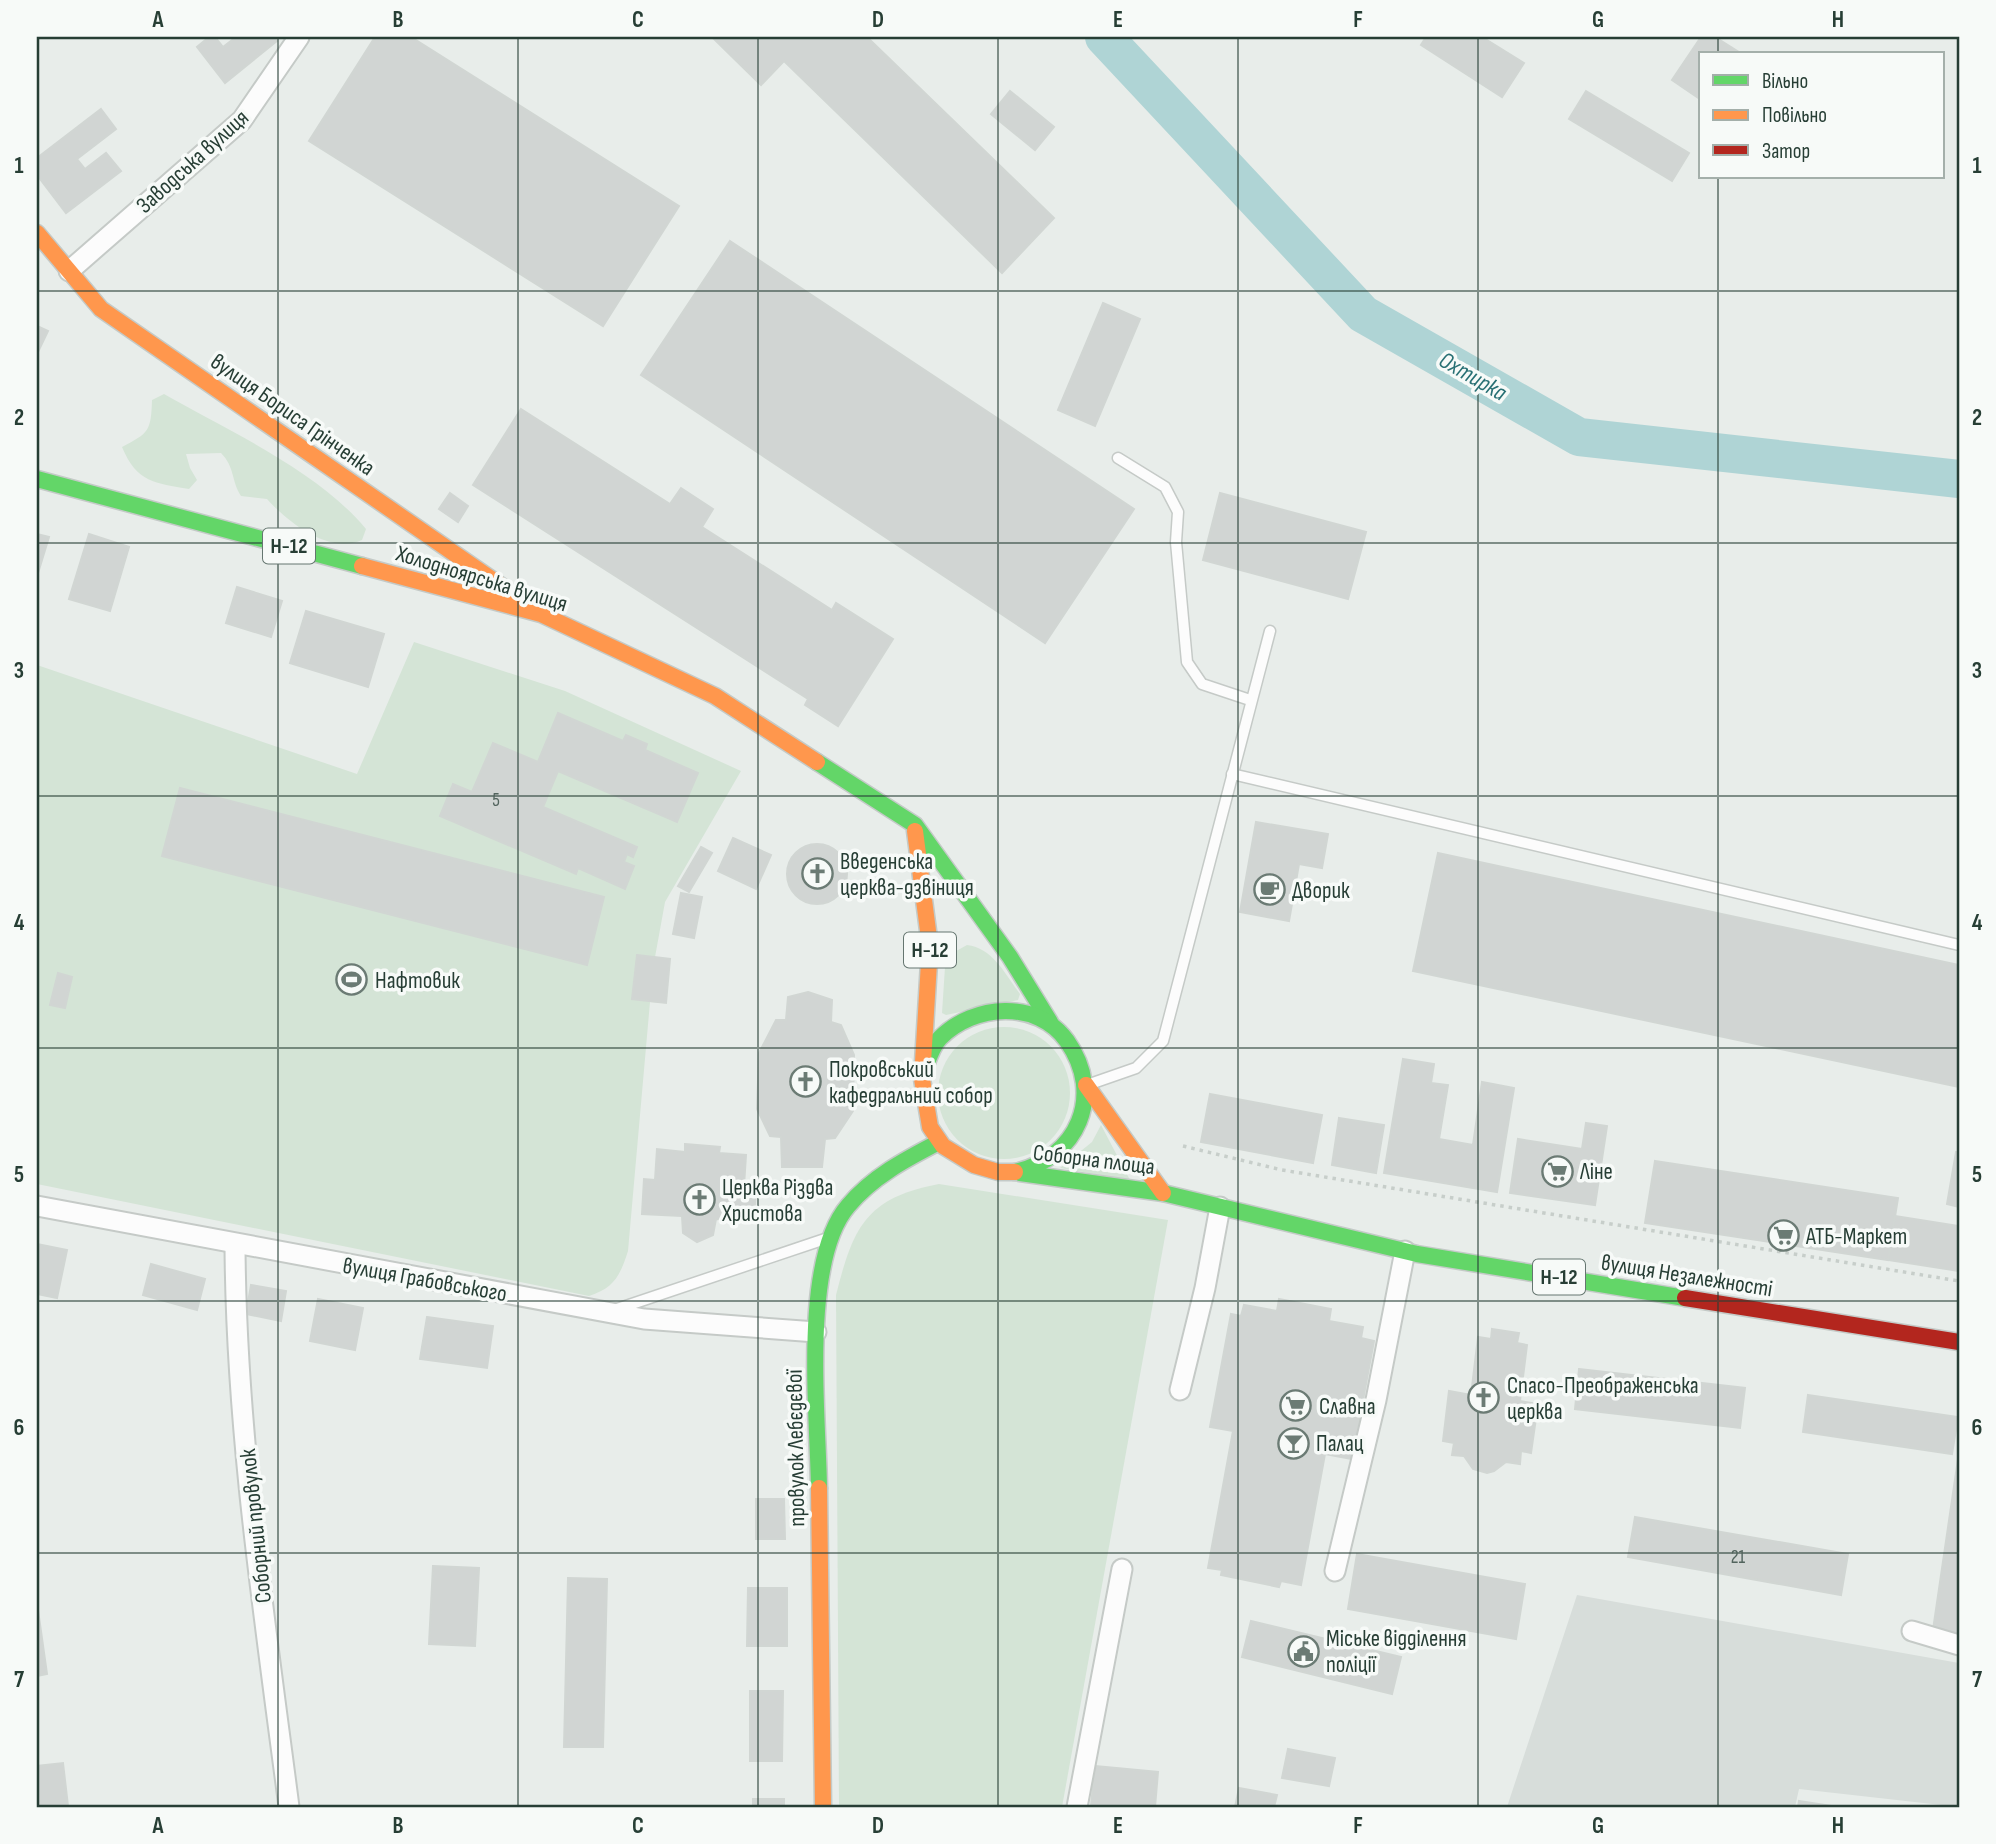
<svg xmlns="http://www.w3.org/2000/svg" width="1996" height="1844" viewBox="0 0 1996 1844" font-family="'Sofia Sans Condensed',sans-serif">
  <rect width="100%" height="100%" fill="#e8edea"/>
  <polygon fill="#d7ddda" points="1577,1595 1959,1663 1959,1807 1799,1789 1795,1807 1507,1807"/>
  <g fill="#d4e4d6">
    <path d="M164 394C229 431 318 471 366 529L362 540C329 555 288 522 267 499L241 496C231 481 235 467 221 453L186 454 190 468 197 480 189 489C155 483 137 483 122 447 149 433 151 431 152 400Z"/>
    <path d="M414 642 565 691 741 771 665 902 655 957 670 959 666 1003 650 1002 628 1251C620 1276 614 1288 589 1296L37 1184V665L357 774Z"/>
    <path d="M967 945C993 948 1005 974 1020 994L1018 1000 946 1015 942 1013 945 967 949 955Z"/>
    <circle cx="1004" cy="1093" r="66"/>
    <polygon points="1101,1125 1130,1180 1060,1168 1092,1142"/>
    <path d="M939 1184 1168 1220 1062 1807H839L836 1295C853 1228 865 1198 939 1184Z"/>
  </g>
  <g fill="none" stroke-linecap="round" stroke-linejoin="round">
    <polyline stroke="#afd4d5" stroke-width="38" points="1104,37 1363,314 1579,437 1959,479"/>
  </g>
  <g fill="#d1d5d3" stroke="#d1d6d3" stroke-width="2">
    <polygon points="209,37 215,37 223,47 236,37 273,37 277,41 225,83 197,47"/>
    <polygon points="375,37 411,37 679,206 603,326 309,141"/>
    <polygon points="712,37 867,37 1054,218 1002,273 784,61 761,85"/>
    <polygon points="1426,37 1482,37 1524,63 1502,97 1421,45"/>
    <polygon points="1701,37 1715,37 1742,54 1700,54 1700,99 1672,80"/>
    <polygon points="1010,91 1054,127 1035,150 991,114"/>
    <polygon points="1586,91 1689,153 1672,181 1569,119"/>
    <polygon points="101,109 116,129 77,159 85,169 106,153 121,171 66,213 37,175 37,158"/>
    <polygon points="730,241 1134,509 1045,643 641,375"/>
    <polygon points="1103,303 1140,319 1095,426 1058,410"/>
    <polygon points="37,326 48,331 37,354"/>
    <polygon points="521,409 670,504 681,488 713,509 702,527 832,610 836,603 893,639 838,726 805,705 808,699 473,485"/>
    <polygon points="450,493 468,506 458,522 439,509"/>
    <polygon points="1220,493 1366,532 1348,599 1203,560"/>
    <polygon points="37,534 49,537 38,573 37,572"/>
    <polygon points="89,534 129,547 110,611 69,599"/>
    <polygon points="237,587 282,601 271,637 226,623"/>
    <polygon points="306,611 384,634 368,687 290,663"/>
    <polygon points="558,713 623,741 626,735 647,744 645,750 698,773 677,822 558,771 543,807 637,847 633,857 627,854 624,862 634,866 625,889 578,868 576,874 440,816 453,784 472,792 493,743 538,762"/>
    <polygon points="180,788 604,897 587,965 162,856"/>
    <polygon points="1256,822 1328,834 1322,868 1299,864 1289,921 1240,912"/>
    <polygon points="733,838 771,855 756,889 718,871"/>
    <circle cx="817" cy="874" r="30"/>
    <polygon points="701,847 712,853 689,892 678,886"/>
    <polygon points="1438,853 1959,965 1959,1087 1413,971"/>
    <polygon points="681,893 702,897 694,938 673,934"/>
    <polygon points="637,955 670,959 666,1003 632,999"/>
    <polygon points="58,973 72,977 65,1008 50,1005"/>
    <polygon points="808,992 832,1000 831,1022 841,1025 854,1055 853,1111 835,1138 825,1139 822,1167 782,1167 781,1137 770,1136 757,1109 759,1053 776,1020 786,1020 788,997"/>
    <polygon points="1403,1059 1434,1064 1431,1083 1448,1085 1439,1139 1473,1145 1482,1082 1514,1088 1497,1192 1384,1173"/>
    <polygon points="1210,1094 1322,1115 1313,1163 1201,1142"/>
    <polygon points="1339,1118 1384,1125 1376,1173 1332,1165"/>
    <polygon points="1586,1123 1607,1126 1595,1205 1510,1193 1518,1139 1582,1149"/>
    <polygon points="685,1144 720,1147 719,1153 746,1155 744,1186 756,1187 754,1221 716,1219 713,1235 697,1242 683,1233 682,1216 642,1214 644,1179 655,1180 657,1149 685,1152"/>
    <polygon points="1956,1152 1959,1153 1959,1207 1947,1204"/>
    <polygon points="1655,1161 1898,1198 1888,1260 1645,1223"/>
    <polygon points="1895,1216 1959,1226 1959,1271 1888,1260"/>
    <polygon points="37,1244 67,1250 57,1298 37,1294"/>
    <polygon points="151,1264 205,1279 197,1310 143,1295"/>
    <polygon points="251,1285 286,1291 281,1321 246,1314"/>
    <polygon points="318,1299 363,1308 355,1350 310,1341"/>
    <polygon points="1279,1299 1331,1309 1329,1321 1363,1327 1361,1338 1374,1341 1352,1459 1325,1454 1301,1585 1281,1581 1279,1587 1221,1575 1222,1570 1208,1568 1233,1431 1210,1427 1231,1314 1241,1316 1244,1305 1277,1311"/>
    <polygon points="427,1317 493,1326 487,1368 420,1359"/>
    <polygon points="1492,1329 1519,1333 1517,1343 1527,1345 1520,1401 1538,1404 1531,1453 1521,1451 1520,1464 1506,1462 1494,1471 1487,1473 1473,1469 1464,1456 1452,1455 1454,1443 1443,1441 1449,1391 1471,1395 1478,1337 1491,1339"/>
    <polygon points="1579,1369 1745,1388 1740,1428 1575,1409"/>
    <polygon points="1808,1395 1958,1417 1952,1454 1803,1432"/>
    <polygon points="1958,1459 1959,1459 1959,1634 1933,1630"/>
    <polygon points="756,1499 784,1499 785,1539 756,1539"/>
    <polygon points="1635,1517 1848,1554 1841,1595 1628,1557"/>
    <polygon points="1357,1554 1525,1584 1516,1639 1348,1609"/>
    <polygon points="433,1566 479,1568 475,1646 429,1644"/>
    <polygon points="568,1578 607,1579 603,1747 564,1747"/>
    <polygon points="748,1588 787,1588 787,1646 747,1646"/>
    <polygon points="37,1603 47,1674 37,1676"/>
    <polygon points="1251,1621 1401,1657 1392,1694 1242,1657"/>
    <polygon points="750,1691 783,1691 782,1761 750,1761"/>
    <polygon points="1288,1749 1335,1758 1329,1786 1282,1778"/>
    <polygon points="63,1763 68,1806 37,1807 37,1766"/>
    <polygon points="1095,1766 1158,1772 1155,1807 1091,1806"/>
    <polygon points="1239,1788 1277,1795 1274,1807 1235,1807"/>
    <rect x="753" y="1799" width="31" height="8"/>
    <polygon points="1799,1801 1838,1807 1798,1807"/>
  </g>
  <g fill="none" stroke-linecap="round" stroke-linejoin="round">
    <defs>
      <g id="lane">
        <polyline points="1118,458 1165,487 1178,512 1176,542 1187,662 1202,684 1250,700"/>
        <polyline points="1232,774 1959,945"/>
        <polyline points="1090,1084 1136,1068 1163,1041 1270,631"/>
        <polyline points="614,1310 825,1239"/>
      </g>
      <g id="street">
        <polyline points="69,271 242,120 299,37"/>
        <polyline points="37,1206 644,1319 816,1332"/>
        <path d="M235 1245C236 1433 265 1621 289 1807"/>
        <polyline points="1180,1390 1205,1288 1220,1207"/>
        <polyline points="1335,1571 1376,1400 1405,1251"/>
        <polyline points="1912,1631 1959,1645"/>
        <polyline points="1077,1807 1122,1569"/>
      </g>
      <g id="fast">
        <polyline points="37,479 362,566"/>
        <polyline points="817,762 915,825 1010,957 1050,1022"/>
        <path d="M922 1076C927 1064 931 1047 940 1038 974 1004 1037 999 1067 1041 1105 1095 1078 1158 1015 1172"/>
        <polyline points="1020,1173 1163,1193 1417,1254 1685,1298"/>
        <path d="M819 1488C818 1415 801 1261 848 1206 872 1177 906 1159 939 1142"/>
      </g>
      <g id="slow">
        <polyline points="37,233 101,309 536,610"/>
        <polyline points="362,566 541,614 715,696 817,762"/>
        <polyline points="915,831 930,946 922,1079 930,1127 943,1146 974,1165 998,1172 1015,1172"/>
        <polyline points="1086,1085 1163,1193"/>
        <polyline points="819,1488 823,1807"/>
      </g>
      <polyline id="jam" points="1685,1298 1959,1342"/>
    </defs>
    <use href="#lane" stroke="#c5cac7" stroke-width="13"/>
    <use href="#street" stroke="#c5cac7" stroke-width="23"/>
    <use href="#fast" stroke="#c4cac7" stroke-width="19"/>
    <use href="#slow" stroke="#c4cac7" stroke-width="19"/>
    <use href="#jam" stroke="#c4cac7" stroke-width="19"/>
    <polyline stroke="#c7ceca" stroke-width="3.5" stroke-dasharray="3.5 5" stroke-linecap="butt" points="1183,1146 1282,1170 1959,1281"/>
    <use href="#lane" stroke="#fcfcfc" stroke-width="10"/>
    <use href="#street" stroke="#fcfcfc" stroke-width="19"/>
    <use href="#fast" stroke="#63d668" stroke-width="16"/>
    <use href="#slow" stroke="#ff974d" stroke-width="16"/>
    <use href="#jam" stroke="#b3261e" stroke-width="16"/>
  </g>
  <path fill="none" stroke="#273e35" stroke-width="2" stroke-opacity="0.55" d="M278 37V1807M518 37V1807M758 37V1807M998 37V1807M1238 37V1807M1478 37V1807M1718 37V54M1718 177V1807M37 291H1959M37 543H1959M37 796H1959M37 1048H1959M37 1301H1959M37 1553H1959"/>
  <defs>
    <symbol id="church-ring" viewBox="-11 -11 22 22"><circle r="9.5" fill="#f7faf8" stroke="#6b7b74" stroke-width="1.5"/><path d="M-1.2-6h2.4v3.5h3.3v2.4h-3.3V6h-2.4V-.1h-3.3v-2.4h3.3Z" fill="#6b7b74"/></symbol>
    <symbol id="cafe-ring" viewBox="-11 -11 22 22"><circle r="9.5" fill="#f7faf8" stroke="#6b7b74" stroke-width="1.5"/><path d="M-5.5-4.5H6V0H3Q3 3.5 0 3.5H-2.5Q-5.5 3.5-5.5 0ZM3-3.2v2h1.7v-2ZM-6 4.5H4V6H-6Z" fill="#6b7b74"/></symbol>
    <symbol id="stadium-ring" viewBox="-11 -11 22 22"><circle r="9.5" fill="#f7faf8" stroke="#6b7b74" stroke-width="1.5"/><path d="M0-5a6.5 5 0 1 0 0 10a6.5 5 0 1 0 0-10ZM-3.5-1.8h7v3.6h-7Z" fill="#6b7b74"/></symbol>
    <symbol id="supermarket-ring" viewBox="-11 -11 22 22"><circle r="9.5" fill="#f7faf8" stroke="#6b7b74" stroke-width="1.5"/><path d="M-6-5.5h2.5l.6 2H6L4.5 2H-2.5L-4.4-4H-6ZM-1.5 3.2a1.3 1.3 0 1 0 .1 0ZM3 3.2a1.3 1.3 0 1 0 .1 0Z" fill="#6b7b74"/></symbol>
    <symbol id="bar-ring" viewBox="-11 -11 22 22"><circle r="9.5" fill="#f7faf8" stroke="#6b7b74" stroke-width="1.5"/><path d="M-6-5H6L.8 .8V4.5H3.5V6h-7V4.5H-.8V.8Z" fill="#6b7b74"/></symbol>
    <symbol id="civic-ring" viewBox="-11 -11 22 22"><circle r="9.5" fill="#f7faf8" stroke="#6b7b74" stroke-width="1.5"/><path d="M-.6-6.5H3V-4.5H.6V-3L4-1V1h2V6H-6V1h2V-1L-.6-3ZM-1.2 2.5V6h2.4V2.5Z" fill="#6b7b74"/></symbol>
  </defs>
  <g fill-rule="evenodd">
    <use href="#church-ring" x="800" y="856" width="35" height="35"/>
    <use href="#cafe-ring" x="1252" y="872" width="35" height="35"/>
    <use href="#stadium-ring" x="334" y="962" width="35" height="35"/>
    <use href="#church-ring" x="788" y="1064" width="35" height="35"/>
    <use href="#supermarket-ring" x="1540" y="1154" width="35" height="35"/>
    <use href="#church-ring" x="682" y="1182" width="35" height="35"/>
    <use href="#supermarket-ring" x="1766" y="1218" width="35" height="35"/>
    <use href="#church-ring" x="1466" y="1380" width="35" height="35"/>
    <use href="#supermarket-ring" x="1278" y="1388" width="35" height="35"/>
    <use href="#bar-ring" x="1276" y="1426" width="35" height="35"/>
    <use href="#civic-ring" x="1286" y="1634" width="35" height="35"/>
  </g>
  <g text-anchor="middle" stroke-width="7" stroke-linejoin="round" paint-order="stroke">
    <g font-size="19" fill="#52645d">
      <text x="496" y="806">5</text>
      <text x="1738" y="1563">21</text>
    </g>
    <g fill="#f7faf8" stroke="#657670" stroke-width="2">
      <rect x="263" y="528.5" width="52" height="35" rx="5"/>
      <rect x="904" y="932.5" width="52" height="35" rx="5"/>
      <rect x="1533" y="1259.5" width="52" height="35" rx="5"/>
    </g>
    <g font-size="21" font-weight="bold" fill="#273e35">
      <text x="289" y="553">Н-12</text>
      <text x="930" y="957">Н-12</text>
      <text x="1559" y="1284">Н-12</text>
    </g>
    <g font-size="23" fill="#273e35" stroke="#f7faf8">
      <text transform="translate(192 161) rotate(-42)" y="8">Заводська вулиця</text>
      <text transform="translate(293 414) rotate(35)" y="8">вулиця Бориса Грінченка</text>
      <text transform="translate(482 578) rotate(17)" y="8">Холодноярська вулиця</text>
      <text transform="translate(1094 1159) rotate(7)" y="8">Соборна площа</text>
      <text transform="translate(1687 1275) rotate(9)" y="8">вулиця Незалежності</text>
      <text transform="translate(425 1279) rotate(10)" y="8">вулиця Грабовського</text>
      <text transform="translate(795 1448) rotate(-91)" y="8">провулок Лебєдєвої</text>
      <text transform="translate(255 1526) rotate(-96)" y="8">Соборний провулок</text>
    </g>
    <g font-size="23" fill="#273e35" stroke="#f7faf8" text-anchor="start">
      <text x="840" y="869">Введенська<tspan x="840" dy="26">церква-дзвіниця</tspan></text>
      <text x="1292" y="898">Дворик</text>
      <text x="375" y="988">Нафтовик</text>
      <text x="829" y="1077">Покровський<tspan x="829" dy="26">кафедральний собор</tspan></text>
      <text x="1580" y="1179">Ліне</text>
      <text x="722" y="1195">Церква Різдва<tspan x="722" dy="26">Христова</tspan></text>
      <text x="1806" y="1244">АТБ-Маркет</text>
      <text x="1507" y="1393">Спасо-Преображенська<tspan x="1507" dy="26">церква</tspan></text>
      <text x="1319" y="1414">Славна</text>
      <text x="1316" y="1451">Палац</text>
      <text x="1326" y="1646">Міське відділення<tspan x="1326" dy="26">поліції</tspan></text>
    </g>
    <g font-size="24" font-style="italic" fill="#287074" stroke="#f7faf8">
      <text transform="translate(1473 376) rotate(30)" y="8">Охтирка</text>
    </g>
  </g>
  <rect width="1996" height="1844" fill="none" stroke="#f7faf8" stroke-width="77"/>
  <rect x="1699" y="52" width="245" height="126" fill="#f7faf8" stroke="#a4afaa" stroke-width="2"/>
  <rect x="1713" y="75" width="35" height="10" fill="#63d668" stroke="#a4afaa" stroke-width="2"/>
  <text x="1762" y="88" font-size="21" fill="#273e35">Вільно</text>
  <rect x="1713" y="110" width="35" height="10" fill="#ff974d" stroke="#a4afaa" stroke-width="2"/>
  <text x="1762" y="122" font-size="21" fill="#273e35">Повільно</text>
  <rect x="1713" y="145" width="35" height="10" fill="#b3261e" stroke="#a4afaa" stroke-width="2"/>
  <text x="1762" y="158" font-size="21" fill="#273e35">Затор</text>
  <rect x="38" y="38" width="1920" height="1768" fill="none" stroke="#273e35" stroke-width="2.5"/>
  <g font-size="23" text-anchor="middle" font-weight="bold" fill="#273e35">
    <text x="158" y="27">A</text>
    <text x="398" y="27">B</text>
    <text x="638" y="27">C</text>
    <text x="878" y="27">D</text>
    <text x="1118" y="27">E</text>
    <text x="1358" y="27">F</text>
    <text x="1598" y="27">G</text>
    <text x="1838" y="27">H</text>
    <text x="19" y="173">1</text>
    <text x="1977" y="173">1</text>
    <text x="19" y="425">2</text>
    <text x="1977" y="425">2</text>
    <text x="19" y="678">3</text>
    <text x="1977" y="678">3</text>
    <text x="19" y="930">4</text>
    <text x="1977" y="930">4</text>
    <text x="19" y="1182">5</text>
    <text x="1977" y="1182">5</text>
    <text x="19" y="1435">6</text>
    <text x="1977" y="1435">6</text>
    <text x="19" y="1687">7</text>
    <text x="1977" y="1687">7</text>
    <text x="158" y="1833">A</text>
    <text x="398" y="1833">B</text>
    <text x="638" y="1833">C</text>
    <text x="878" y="1833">D</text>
    <text x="1118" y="1833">E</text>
    <text x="1358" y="1833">F</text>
    <text x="1598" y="1833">G</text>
    <text x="1838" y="1833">H</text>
  </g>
</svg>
